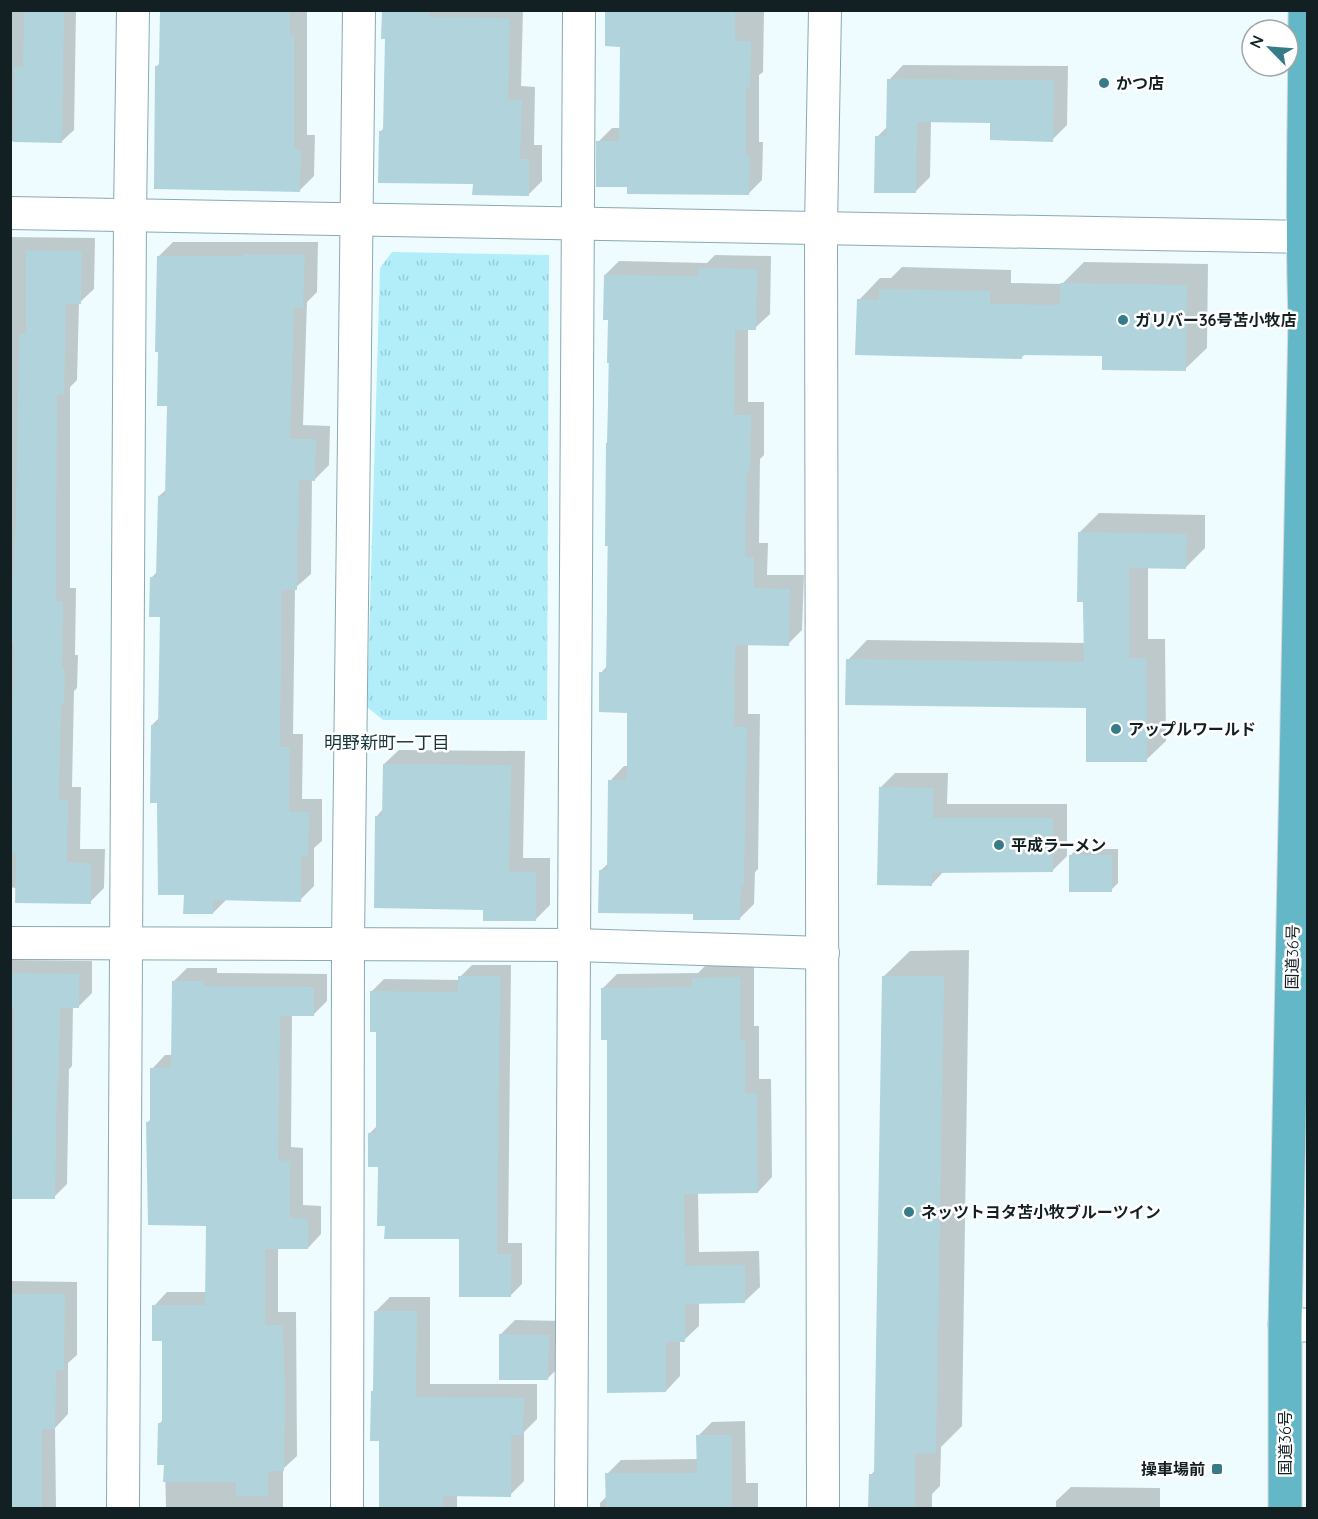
<svg xmlns="http://www.w3.org/2000/svg" width="1318" height="1519" viewBox="0 0 1318 1519" font-family="Quicksand,'Noto Sans JP',sans-serif">
  <defs>
    <pattern id="grass-tufts" width="24" height="20" patternUnits="userSpaceOnUse" patternTransform="scale(1.5)"><rect width="24" height="20" fill="#b2edfa"/><path d="M3 7l-1-3M5 7V3M7 7l1-3M15 17l-1-3M17 17v-4M19 17l1-3" fill="none" stroke="#98cbd6"/></pattern>
  </defs>
  <rect width="100%" height="100%" fill="#eefcff"/>
  <polygon fill="url(#grass-tufts)" points="392,252 549,255 547,720 383,720 367,707 380,268"/>
  <g fill="#0003">
    <polygon points="10,10 76,10 74,130 61,142 10,141"/>
    <polygon points="161,10 307,10 307,135 315,135 314,176 300,190 157,66 161,62"/>
    <polygon points="384,10 523,10 521,86 535,87 534,145 542,145 542,181 528,195 474,182 380,132 385,127 386,38"/>
    <polygon points="607,10 764,10 763,72 759,75 759,142 763,142 762,180 748,194 629,186 598,142 612,128 620,128 621,45"/>
    <polygon points="903,65 1068,66 1067,125 1052,140 992,122 931,121 930,177 915,192 877,137 888,126 889,80"/>
    <polygon points="10,237 95,238 94,289 79,303 77,380 70,387 70,588 76,588 75,655 78,655 77,688 74,691 72,787 81,787 80,849 105,849 104,888 90,902 10,887"/>
    <polygon points="173,242 318,242 317,292 307,302 303,425 330,426 329,465 315,479 312,479 311,574 295,588 293,734 303,734 302,799 322,799 322,841 314,848 314,886 300,900 227,899 213,913 185,893 159,801 152,725 159,718 162,616 152,577 158,571 159,496 167,489 168,405 159,256"/>
    <polygon points="715,255 771,256 770,314 755,328 748,328 748,402 764,402 764,455 760,459 759,543 768,543 767,575 804,575 802,630 788,644 748,644 748,714 760,714 758,869 755,872 754,904 740,918 695,913 600,871 609,863 610,781 624,766 628,766 628,711 601,673 607,666 609,319 605,275 619,261 707,263"/>
    <polygon points="1084,262 1208,264 1207,348 1185,369 1104,355 1026,353 1021,358 859,300 880,278 891,278 902,267 1011,270 1011,283 1062,284"/>
    <polygon points="1099,513 1205,515 1205,548 1185,568 1148,567 1148,639 1165,639 1166,741 1146,760 1088,706 848,660 867,640 1085,643 1079,533"/>
    <polygon points="399,750 525,751 523,858 550,858 550,905 535,920 484,908 376,817 383,809 384,764"/>
    <polygon points="895,773 948,773 947,804 1067,804 1067,856 1052,871 944,871 932,884 880,788"/>
    <polygon points="1077,849 1118,849 1118,883 1111,890 1070,856"/>
    <polygon points="969,950 962,1426 941,1447 940,1486 932,1494 932,1508 870,1508 871,1475 875,1470 883,977 910,951"/>
    <polygon points="10,960 92,961 92,993 79,1006 73,1006 72,1066 69,1069 67,1184 54,1197 10,1197"/>
    <polygon points="708,963 754,963 754,1026 759,1026 759,1079 771,1079 772,1177 758,1192 698,1192 699,1252 759,1251 760,1287 745,1301 699,1302 699,1326 684,1340 680,1340 680,1376 666,1391 608,1038 602,989 617,974 698,973"/>
    <polygon points="472,965 511,965 508,1243 522,1243 522,1284 510,1296 461,1238 386,1225 379,1165 370,1133 378,1125 377,1031 372,991 384,979 460,980 460,977"/>
    <polygon points="187,968 217,968 217,973 327,974 327,1001 313,1015 292,1015 291,1147 303,1148 303,1205 321,1206 321,1234 308,1248 278,1248 278,1312 296,1312 297,1456 283,1469 283,1508 166,1508 165,1464 159,1424 163,1420 163,1339 154,1306 167,1292 206,1292 207,1224 148,1122 151,1119 152,1069 165,1055 173,1055 173,982"/>
    <polygon points="10,1281 77,1282 77,1355 68,1363 68,1414 55,1428 56,1508 10,1508"/>
    <polygon points="390,1297 430,1297 430,1384 537,1384 537,1419 524,1432 524,1481 510,1495 457,1495 457,1508 381,1508 381,1439 372,1392 375,1389 376,1311"/>
    <polygon points="515,1320 563,1321 562,1364 548,1378 500,1335"/>
    <polygon points="745,1421 746,1483 758,1483 758,1508 600,1508 600,1503 607,1496 607,1474 621,1460 698,1459 698,1436 712,1422"/>
    <polygon points="1071,1487 1160,1488 1160,1508 1056,1508 1056,1501"/>
  </g>
  <g fill="#b1d3db">
    <polygon points="24,10 64,10 62,143 13,142 14,67 23,67"/>
    <polygon points="160,10 290,10 290,35 294,35 294,149 301,149 300,192 154,189 155,66 159,66"/>
    <polygon points="382,10 429,10 429,17 510,18 508,100 522,100 520,159 529,159 529,196 472,195 473,184 378,183 379,131 383,131 385,39 381,39"/>
    <polygon points="605,10 735,10 735,41 751,41 750,87 746,87 746,156 750,156 749,195 627,194 627,187 596,187 596,141 619,141 620,47 605,46"/>
    <polygon points="887,79 1054,80 1053,142 990,140 990,123 917,122 916,193 874,193 875,136 886,136"/>
    <polygon points="26,250 82,251 81,304 66,304 64,395 57,395 56,601 63,601 62,668 65,668 64,704 61,704 59,800 68,800 67,862 91,863 91,904 15,903 16,853 12,853 13,790 11,790 14,644 12,644 12,600 16,514 19,334 26,334"/>
    <polygon points="244,254 305,255 303,308 294,307 290,439 316,439 315,481 299,480 297,590 282,590 280,747 290,747 289,812 309,812 308,856 301,856 301,902 213,900 213,914 183,914 184,895 158,895 157,803 150,803 151,725 158,725 160,617 149,617 150,577 156,577 158,496 165,496 167,406 157,406 158,352 155,352 157,256 244,256"/>
    <polygon points="699,268 757,269 756,330 735,330 734,415 751,415 750,471 747,471 745,557 754,557 754,588 790,589 789,646 735,645 734,727 747,727 744,885 741,885 740,920 693,920 693,914 598,913 599,870 607,870 608,780 627,780 627,713 599,712 599,672 606,672 608,546 605,546 606,443 607,443 609,363 607,363 608,320 603,320 604,275 699,276"/>
    <polygon points="1060,283 1187,285 1186,371 1102,370 1102,356 1022,355 1022,359 855,355 857,299 879,300 879,289 990,291 990,304 1060,305"/>
    <polygon points="1078,532 1187,534 1186,569 1129,568 1129,658 1146,658 1147,762 1086,762 1086,708 845,705 846,659 1084,662 1083,602 1077,602"/>
    <polygon points="383,764 511,765 509,872 536,872 536,921 483,921 483,910 374,908 375,816 382,816"/>
    <polygon points="879,787 933,788 933,818 1053,818 1053,872 932,873 932,886 877,885"/>
    <rect x="1069" y="855" width="43" height="37"/>
    <polygon points="10,973 79,974 79,1008 60,1008 59,1081 57,1081 55,1199 10,1199 14,1081 14,1008 10,1008"/>
    <polygon points="458,976 500,976 497,1254 511,1254 511,1297 459,1297 459,1239 384,1239 385,1226 377,1226 378,1167 368,1167 368,1133 376,1133 376,1032 370,1032 370,991 458,992"/>
    <polygon points="882,976 944,976 936,1454 915,1453 915,1509 868,1509 869,1474 874,1474"/>
    <polygon points="740,977 740,1040 745,1040 745,1093 757,1093 758,1193 684,1194 685,1266 745,1265 745,1303 685,1304 685,1342 666,1342 666,1392 607,1393 607,1040 601,1040 601,988 692,987 692,978"/>
    <polygon points="172,981 204,981 204,986 314,987 314,1016 280,1016 278,1160 290,1161 290,1218 308,1219 308,1249 265,1249 265,1325 283,1325 285,1391 284,1471 268,1471 268,1496 236,1496 236,1482 163,1482 164,1465 157,1465 158,1423 162,1423 162,1341 152,1341 152,1305 205,1305 206,1226 148,1225 146,1122 150,1122 150,1068 171,1068"/>
    <polygon points="10,1294 65,1294 64,1370 56,1370 55,1429 42,1429 42,1509 12,1509"/>
    <polygon points="374,1311 417,1311 416,1397 524,1398 523,1435 511,1435 511,1497 443,1496 443,1509 379,1509 379,1441 370,1441 371,1391 373,1391"/>
    <polygon points="499,1334 549,1335 548,1380 499,1380"/>
    <polygon points="696,1435 732,1435 732,1509 606,1509 605,1473 697,1473"/>
  </g>
  <g fill="none" stroke-linecap="round" stroke-linejoin="round">
    <defs>
      <g id="minor">
        <polyline points="10,213 1308,237"/>
        <polyline points="10,943 575,945 823,953"/>
        <polyline points="123,1508 130,215 133,10"/>
        <polyline points="347,1508 348,943 359,10"/>
        <polyline points="571,1508 579,10"/>
        <polyline points="823,1508 821,227 825,10"/>
      </g>
      <polyline id="tertiary" points="1285,1325 1308,1325"/>
      <path id="trunk" d="M1285 1508V1325L1305 318C1301 216 1305 113 1305 10"/>
    </defs>
    <use href="#minor" stroke="#88aab1" stroke-width="34"/>
    <use href="#tertiary" stroke="#88aab1" stroke-width="35"/>
    <use href="#trunk" stroke="#d5d7d7" stroke-width="35"/>
    <use href="#minor" stroke="#fff" stroke-width="32"/>
    <use href="#tertiary" stroke="#fff" stroke-width="33"/>
    <use href="#trunk" stroke="#64b7c7" stroke-width="33"/>
  </g>
  <g fill="#357b88" stroke="#fff" stroke-width="2">
    <circle cx="1104" cy="83" r="6"/>
    <circle cx="1123" cy="320" r="6"/>
    <circle cx="1116" cy="729" r="6"/>
    <circle cx="999" cy="845" r="6"/>
    <circle cx="909" cy="1212" r="6"/>
    <rect x="1211" y="1463" width="12" height="12" rx="3"/>
  </g>
  <g text-anchor="middle" stroke-width="5" stroke-linejoin="round" paint-order="stroke">
    <g font-size="16" font-weight="bold" fill="#132023" stroke="#fff" text-anchor="start">
      <text x="1116" y="89">かつ店</text>
      <text x="1135" y="326">ガリバー36号苫小牧店</text>
      <text x="1128" y="735">アップルワールド</text>
      <text x="1011" y="851">平成ラーメン</text>
      <text x="921" y="1218">ネッツトヨタ苫小牧ブルーツイン</text>
      <text x="1205" y="1475" text-anchor="end">操車場前</text>
    </g>
    <g font-size="16" fill="#132023" stroke="#fff">
      <text transform="translate(1292 957) rotate(-89)" y="6">国道36号</text>
      <text transform="translate(1285 1443) rotate(-90)" y="6">国道36号</text>
    </g>
    <g font-size="18" fill="#15363c" stroke="#fff">
      <text x="387" y="749">明野新町一丁目</text>
    </g>
  </g>
  <rect width="1318" height="1519" fill="none" stroke="#132023" stroke-width="24"/>
  <g transform="translate(1270 48) rotate(295)"><circle r="28" fill="#ffffff" stroke="#a1a6a7" stroke-width="1.5"/>
  <path d="M0-4.5L10 22L0 15L-10 22Z" fill="#357b88"/>
  <text y="-9" font-size="16" font-weight="bold" text-anchor="middle" fill="#132023">N</text>
  </g>
</svg>
